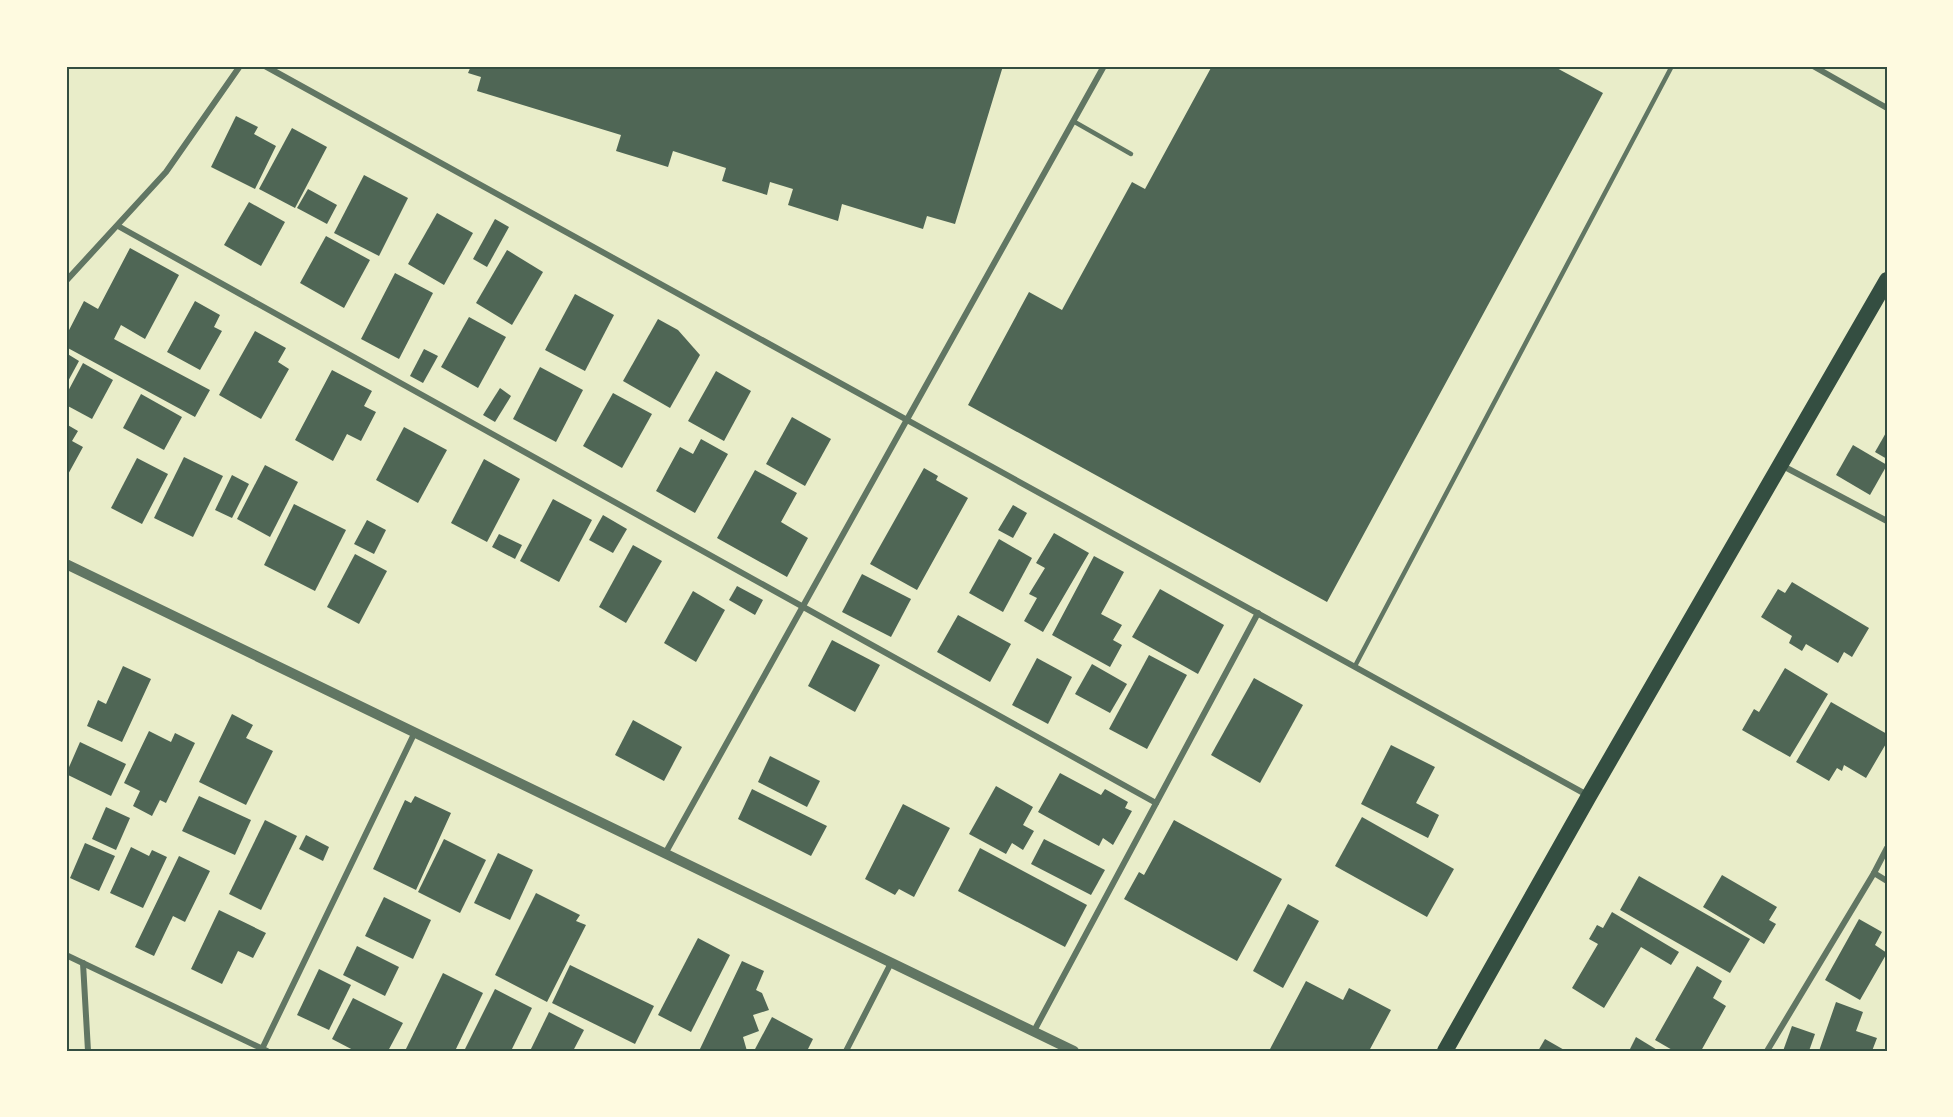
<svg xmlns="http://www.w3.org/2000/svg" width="1953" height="1117" viewBox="0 0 1953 1117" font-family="Lora,serif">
  <rect width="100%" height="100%" fill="#e9edc9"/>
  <g fill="#4f6655">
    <polygon points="471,66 1003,66 955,224 927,216 923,229 842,204 838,221 788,205 793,189 770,182 767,195 722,181 726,168 673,151 668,167 616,151 621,135 477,91 481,77 468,73"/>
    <polygon points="1212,66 1553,66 1603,93 1327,602 968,405 1029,292 1062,310 1132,182 1145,189"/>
    <polygon points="236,116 258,127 254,134 276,146 255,189 211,167"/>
    <polygon points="292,128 327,147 295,208 259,189"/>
    <polygon points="364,175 408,198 379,256 334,233"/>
    <polygon points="308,189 337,205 327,224 297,208"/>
    <polygon points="249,202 285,222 261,266 224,245"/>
    <polygon points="437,213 473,233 444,285 408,264"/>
    <polygon points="495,219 509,227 487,267 473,259"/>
    <polygon points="326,236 370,260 344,308 300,283"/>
    <polygon points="130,248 179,275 145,339 121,325 114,339 210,390 195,417 66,347 66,336 84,301 98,309"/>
    <polygon points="507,250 543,272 512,325 476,303"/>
    <polygon points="395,273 433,293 399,359 361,339"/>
    <polygon points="575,294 614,315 585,371 545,350"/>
    <polygon points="195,301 220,315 214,327 222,331 200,370 167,352"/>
    <polygon points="469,317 506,337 478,388 441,367"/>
    <polygon points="658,319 678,330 700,355 670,408 623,381"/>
    <polygon points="255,331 286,348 278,362 289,369 261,419 219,395"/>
    <polygon points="424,349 438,356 423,383 410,376"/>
    <polygon points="66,353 79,361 66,385"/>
    <polygon points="83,363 113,380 92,419 66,405 66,395"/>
    <polygon points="540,367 583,390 556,442 513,419"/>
    <polygon points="332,370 372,391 364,406 376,412 361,441 347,434 333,461 295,440"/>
    <polygon points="716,371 751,391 724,441 688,421"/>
    <polygon points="500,388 511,396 495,422 483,415"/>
    <polygon points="613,393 652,414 622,468 583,446"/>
    <polygon points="141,394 182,417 164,450 123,428"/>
    <polygon points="792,417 831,439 805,486 766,464"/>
    <polygon points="66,424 78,431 72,441 83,447 66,478"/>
    <polygon points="404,427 447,450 418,503 376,480"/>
    <polygon points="1887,431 1887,459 1875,452"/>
    <polygon points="701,439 728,454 695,513 656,491 680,447 693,454"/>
    <polygon points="1853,445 1887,465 1870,495 1836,475"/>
    <polygon points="184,457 223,476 193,537 154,518"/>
    <polygon points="137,458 168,474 142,524 111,508"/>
    <polygon points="484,459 520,479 487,542 451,523"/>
    <polygon points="265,465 298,482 270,537 237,519"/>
    <polygon points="924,468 938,476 936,480 968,498 917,590 870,564"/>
    <polygon points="755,470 797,493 781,522 808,538 787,577 717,538"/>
    <polygon points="232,475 249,484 232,518 215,510"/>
    <polygon points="553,499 592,520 559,582 520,561"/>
    <polygon points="294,504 346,530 315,591 264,565"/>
    <polygon points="1013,505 1027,513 1013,538 998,530"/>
    <polygon points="603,515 627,529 613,553 589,540"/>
    <polygon points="367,520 386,530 374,554 354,544"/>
    <polygon points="1054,533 1089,553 1043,632 1024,621 1037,598 1029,594 1045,568 1036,563"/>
    <polygon points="499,534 522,545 515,559 492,547"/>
    <polygon points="999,539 1032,558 1003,612 969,593"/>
    <polygon points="633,545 662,561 626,623 599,607"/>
    <polygon points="355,554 387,571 359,624 327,607"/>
    <polygon points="1094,556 1124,572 1101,614 1122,625 1113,640 1122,645 1110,667 1052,635"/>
    <polygon points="862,574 911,599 891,637 842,612"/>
    <polygon points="1792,582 1869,628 1852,657 1844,652 1838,663 1806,644 1802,651 1789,643 1792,636 1761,617 1778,589 1785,593"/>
    <polygon points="737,586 763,600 755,615 729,600"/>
    <polygon points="1160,589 1224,625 1198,674 1132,637"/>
    <polygon points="693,591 725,610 696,662 664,643"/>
    <polygon points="958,615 1011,644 990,682 937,652"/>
    <polygon points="832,640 880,665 855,712 808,686"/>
    <polygon points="1149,655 1187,675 1147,749 1109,729"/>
    <polygon points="1037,658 1072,677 1048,724 1012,705"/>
    <polygon points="1092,664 1127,684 1110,713 1075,694"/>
    <polygon points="123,666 151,679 122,742 87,726 98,700 106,704"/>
    <polygon points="1785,668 1828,694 1790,757 1742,730 1754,709 1759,712"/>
    <polygon points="1254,678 1303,705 1260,783 1211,755"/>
    <polygon points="1831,702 1887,734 1887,742 1866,778 1844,765 1842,771 1837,768 1829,781 1796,762"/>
    <polygon points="232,714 253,725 246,738 273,751 246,805 199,782"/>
    <polygon points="633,720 682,747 664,781 615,755"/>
    <polygon points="149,731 171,742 175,733 195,743 166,803 160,800 152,816 133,806 140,791 124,783"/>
    <polygon points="80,742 126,764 111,796 66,774"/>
    <polygon points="1391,745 1435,767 1416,803 1439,815 1428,838 1361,804"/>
    <polygon points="770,756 820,781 807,807 758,782"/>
    <polygon points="1060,773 1101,795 1105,789 1128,802 1125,808 1132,811 1113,845 1103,838 1099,846 1038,812"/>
    <polygon points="996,786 1033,807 1023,825 1034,831 1023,850 1012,843 1006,854 969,834"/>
    <polygon points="752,789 827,826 811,856 738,819"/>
    <polygon points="199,796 251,820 235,855 182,831"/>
    <polygon points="415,796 451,813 416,890 373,869 405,800 411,803"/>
    <polygon points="903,804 950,828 914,897 899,889 895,895 865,879"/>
    <polygon points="106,807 130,818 116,850 92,839"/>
    <polygon points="1362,817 1454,869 1427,917 1335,866"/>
    <polygon points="265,820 297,836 261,910 229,894"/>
    <polygon points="1174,820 1282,879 1237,961 1124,899 1139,872 1144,875"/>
    <polygon points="306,835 329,847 323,861 299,849"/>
    <polygon points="444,839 486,860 460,913 418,892"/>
    <polygon points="1044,839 1105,870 1091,895 1031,864"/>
    <polygon points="85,843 115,856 99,891 70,878"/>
    <polygon points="131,847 149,856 152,850 167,857 143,908 110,893"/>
    <polygon points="980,848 1087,905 1065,947 958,891"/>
    <polygon points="498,853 533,870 510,920 474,903"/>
    <polygon points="179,856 210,871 185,922 173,916 154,956 135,947"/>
    <polygon points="1722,875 1777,907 1769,920 1776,924 1764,944 1703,907"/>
    <polygon points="1639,876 1750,939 1730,973 1620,910"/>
    <polygon points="536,893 580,915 576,921 586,925 547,1002 495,975"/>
    <polygon points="384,897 431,920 413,959 365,936"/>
    <polygon points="1288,904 1319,921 1283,988 1253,971"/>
    <polygon points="219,910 266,933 253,958 238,951 222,984 191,969"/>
    <polygon points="1612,912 1679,952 1671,965 1641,947 1604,1008 1572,988 1598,944 1589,939 1597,925 1603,928"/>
    <polygon points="1859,919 1882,932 1875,945 1887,953 1860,1000 1825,980"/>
    <polygon points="698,938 730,955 691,1032 658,1015"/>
    <polygon points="357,946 399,967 385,996 343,975"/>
    <polygon points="742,961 764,971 756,990 762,993 769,1010 753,1015 759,1031 743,1037 747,1051 699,1051"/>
    <polygon points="570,965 654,1006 635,1044 552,1003"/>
    <polygon points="1697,966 1722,981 1713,998 1726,1006 1701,1051 1674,1051 1655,1040"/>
    <polygon points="319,969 351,985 329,1030 297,1015"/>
    <polygon points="443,973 483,993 455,1051 405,1051"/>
    <polygon points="1306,981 1343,1000 1349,988 1391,1010 1369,1051 1269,1051"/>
    <polygon points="495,989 532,1008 511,1051 464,1051"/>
    <polygon points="353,998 403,1023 388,1051 355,1051 332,1039"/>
    <polygon points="1836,1002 1863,1012 1856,1031 1877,1038 1872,1051 1819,1051"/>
    <polygon points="549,1012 584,1030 573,1051 530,1051"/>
    <polygon points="772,1017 813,1039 807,1051 754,1051"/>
    <polygon points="1792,1026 1815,1034 1809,1051 1783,1051"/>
    <polygon points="1636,1037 1659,1051 1629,1051"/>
    <polygon points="1545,1039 1566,1051 1538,1051"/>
  </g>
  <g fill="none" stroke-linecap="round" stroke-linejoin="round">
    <g stroke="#617663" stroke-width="4.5">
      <polyline points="1073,121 1131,154"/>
      <polyline points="1355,666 1672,66"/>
    </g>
    <g stroke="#617663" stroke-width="6">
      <polyline points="265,66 1589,796"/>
      <polyline points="1813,66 1887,108"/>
      <polyline points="118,226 1156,803"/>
      <polyline points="66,281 166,172 240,66"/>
      <polyline points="1781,465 1887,521"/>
      <polyline points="666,852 1104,66"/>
      <polyline points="1874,873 1887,881"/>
      <polyline points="66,955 267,1051"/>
      <polyline points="83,963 88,1051"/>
      <polyline points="1034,1031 1258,613"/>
      <polyline points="262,1049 415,732"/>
      <polyline points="846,1051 891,963"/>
      <polyline points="1767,1051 1874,873 1887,848"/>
    </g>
    <polyline stroke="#617663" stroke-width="10" points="66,564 1074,1051"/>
    <polyline stroke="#344e41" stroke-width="16" points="1445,1051 1589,796 1887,280"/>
  </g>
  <rect width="1953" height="1117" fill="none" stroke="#fefae0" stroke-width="135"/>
  <rect x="68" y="68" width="1818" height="982" fill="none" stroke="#344e41" stroke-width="2"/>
</svg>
